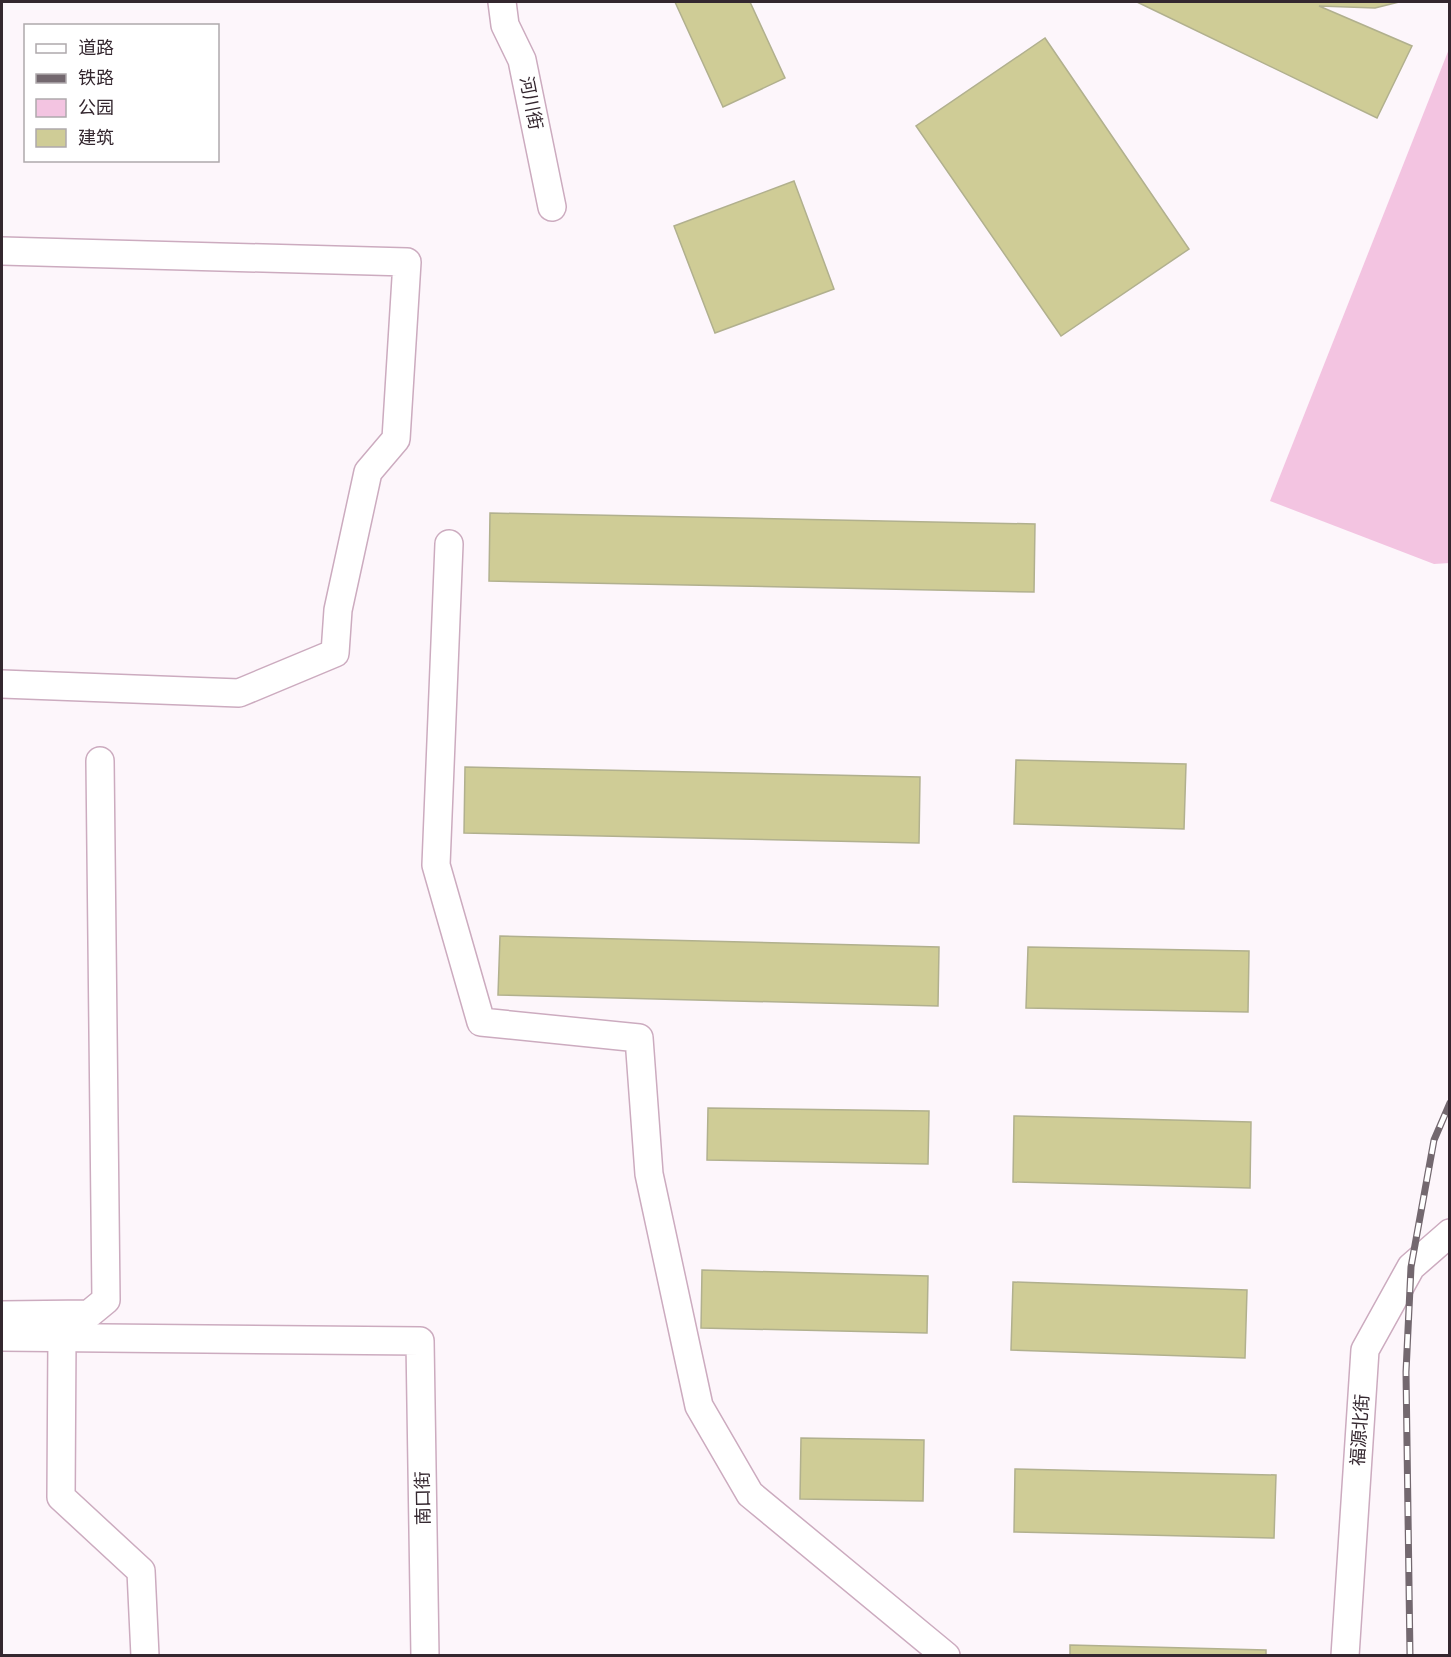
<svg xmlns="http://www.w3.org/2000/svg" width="1451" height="1657" viewBox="0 0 1451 1657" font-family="Lato,'Noto Sans SC',sans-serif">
  <rect width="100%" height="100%" fill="#fdf6fb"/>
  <polygon fill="#f3c4e1" points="1449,49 1450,563 1434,564 1270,501"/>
  <g fill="#cfcc96" stroke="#b1b08e" stroke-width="1.5">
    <polygon points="675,2 750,2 785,78 723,107"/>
    <polygon points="1137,2 1399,2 1375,8 1319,6 1412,46 1377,118"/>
    <polygon points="1045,38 1189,249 1061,336 916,126"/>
    <polygon points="794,181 834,289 715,333 674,226"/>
    <polygon points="490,513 1035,524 1034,592 489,581"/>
    <polygon points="1016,760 1186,764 1184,829 1014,824"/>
    <polygon points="465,767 920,777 919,843 464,833"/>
    <polygon points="500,936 939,947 938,1006 498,995"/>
    <polygon points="1028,947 1249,951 1248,1012 1026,1008"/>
    <polygon points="708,1108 929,1111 928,1164 707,1160"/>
    <polygon points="1014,1116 1251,1122 1250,1188 1013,1182"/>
    <polygon points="702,1270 928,1276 927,1333 701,1328"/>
    <polygon points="1013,1282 1247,1290 1245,1358 1011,1350"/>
    <polygon points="801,1438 924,1440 923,1501 800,1499"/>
    <polygon points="1015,1469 1276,1475 1274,1538 1014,1532"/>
    <polygon points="1070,1645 1266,1650 1266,1656 1070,1656"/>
  </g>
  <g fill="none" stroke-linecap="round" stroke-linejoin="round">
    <defs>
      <g id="street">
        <polyline points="502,2 505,25 522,60 552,207"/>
        <polyline points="2,251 407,262 396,439 368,472 338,610 335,653 239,693 2,684"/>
        <polyline points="449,544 436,865 481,1022 639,1038 649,1174 699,1406 750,1494 946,1656"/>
        <polyline points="2,1315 89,1314 106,1300 100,761"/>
        <polyline points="2,1337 420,1341 425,1656"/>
        <polyline points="62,1337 61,1497 141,1571 145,1656"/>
        <polyline points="1345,1656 1365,1350 1411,1267 1450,1233"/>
      </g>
    </defs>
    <use href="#street" stroke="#ccabbf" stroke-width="30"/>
    <use href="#street" stroke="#fff" stroke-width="27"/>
    <defs>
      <polyline id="rail" points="1410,1656 1406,1372 1411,1267 1434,1140 1450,1103"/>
    </defs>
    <use href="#rail" stroke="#73686f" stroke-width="7"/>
    <use href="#rail" stroke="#fff" stroke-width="4.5" stroke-dasharray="14" stroke-linecap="butt"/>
  </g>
  <g text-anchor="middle" stroke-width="5" stroke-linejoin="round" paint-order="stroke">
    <g font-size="18" fill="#34272f" stroke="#fff">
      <text transform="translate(531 103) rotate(79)" y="6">河川街</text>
      <text transform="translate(1360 1430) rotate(-86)" y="6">福源北街</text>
      <text transform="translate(423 1498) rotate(-91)" y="6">南口街</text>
    </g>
  </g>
  <rect width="1451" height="1657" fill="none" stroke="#34272f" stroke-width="6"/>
  <rect x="24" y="24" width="195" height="138" fill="#ffffff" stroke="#aea9ac" stroke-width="1.5"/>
  <rect x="36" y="44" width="30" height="9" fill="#ffffff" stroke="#aea9ac" stroke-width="1.5"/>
  <text x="78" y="54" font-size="18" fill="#34272f">道路</text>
  <rect x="36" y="74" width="30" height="9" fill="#73686f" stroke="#aea9ac" stroke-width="1.5"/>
  <text x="78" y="84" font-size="18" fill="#34272f">铁路</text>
  <rect x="36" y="99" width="30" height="18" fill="#f3c4e1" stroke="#aea9ac" stroke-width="1.5"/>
  <text x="78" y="114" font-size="18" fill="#34272f">公园</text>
  <rect x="36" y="129" width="30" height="18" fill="#cfcc96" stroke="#aea9ac" stroke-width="1.5"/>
  <text x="78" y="144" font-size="18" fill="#34272f">建筑</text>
</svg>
